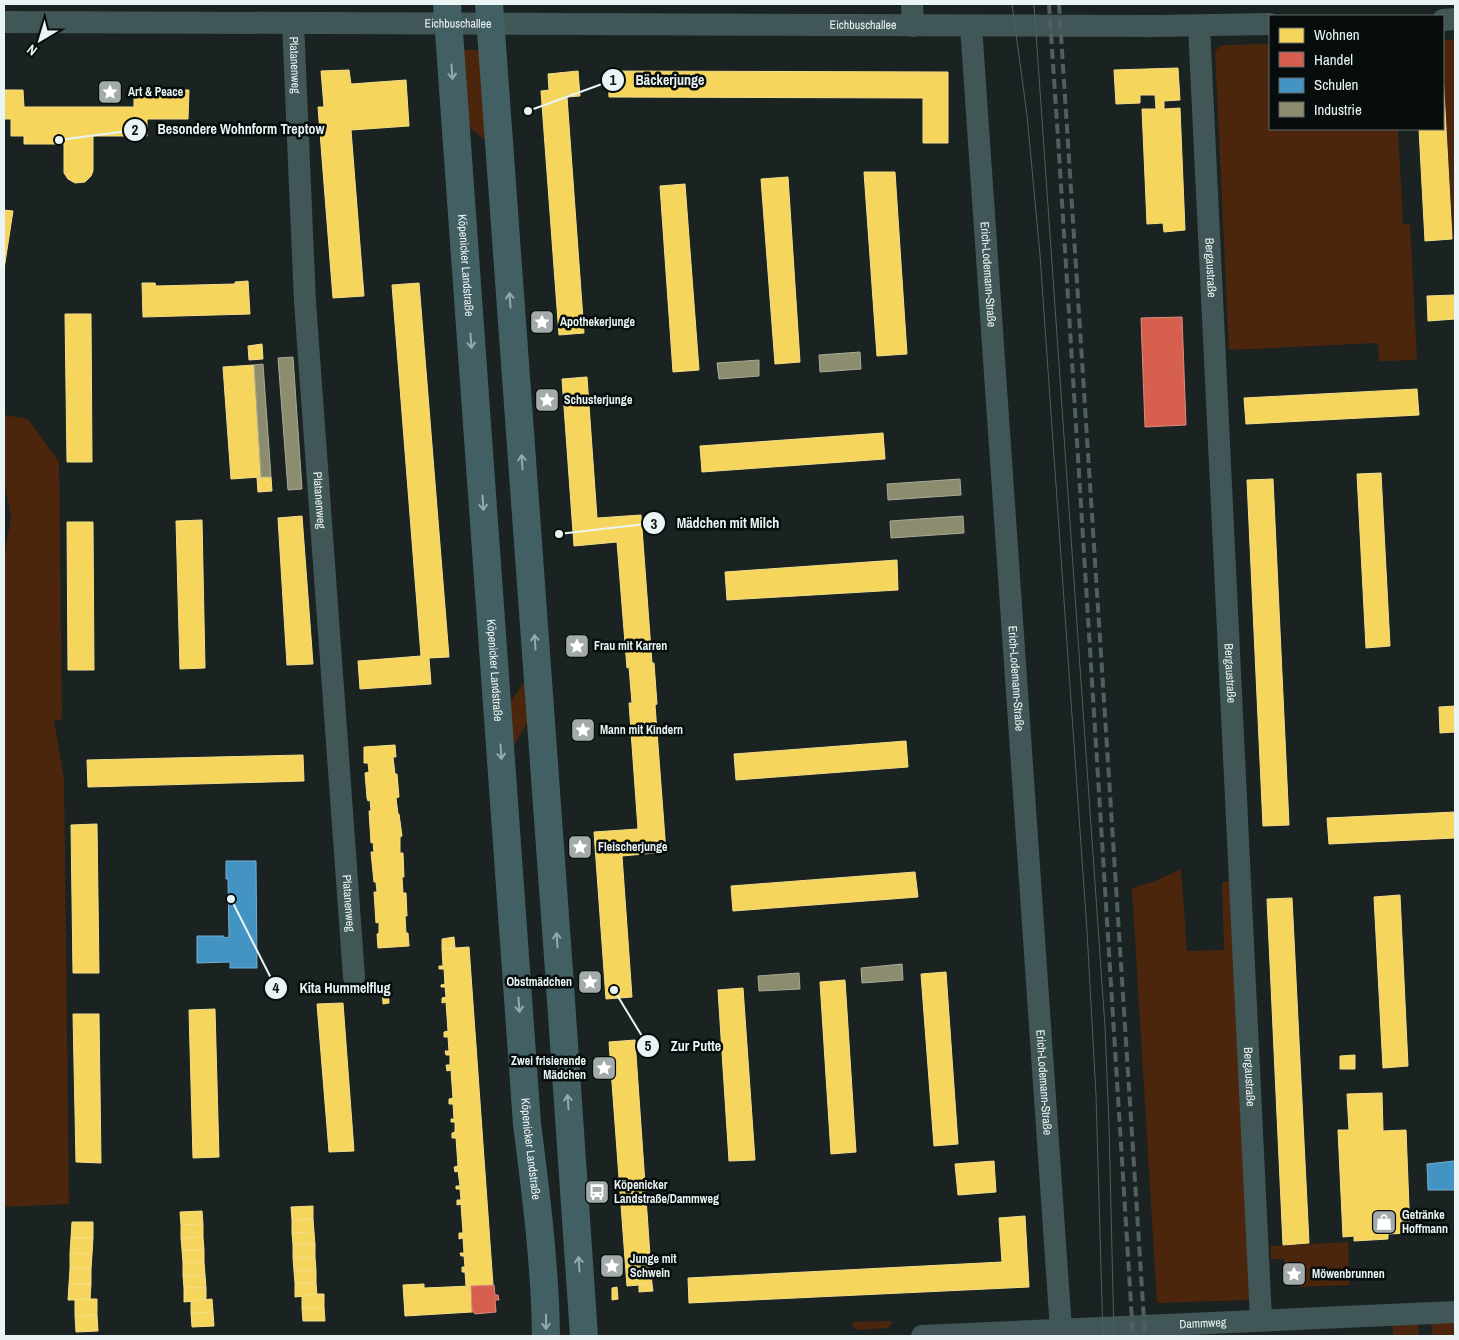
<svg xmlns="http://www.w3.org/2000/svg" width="1459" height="1340" viewBox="0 0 1459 1340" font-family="'Archivo Narrow',sans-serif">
  <rect width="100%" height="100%" fill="#1a2222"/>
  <g fill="#4c260c">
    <polygon points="1443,40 1455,40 1455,239 1452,239 1443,73"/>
    <polygon points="1270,44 1270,129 1398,129 1403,224 1410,224 1417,360 1379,361 1378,343 1229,350 1215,51 1222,45"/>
    <polygon points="460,50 482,50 488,142 466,125"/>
    <polygon points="4,415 28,419 59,462 62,719 54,721 64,778 69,1204 4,1207 4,558 11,517 4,479"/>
    <polygon points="527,678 530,718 513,747 508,705"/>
    <polygon points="1181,869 1187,951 1224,950 1222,882 1231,881 1250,1296 1249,1300 1157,1303 1132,888 1153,882"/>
    <polygon points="1348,1242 1350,1285 1298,1287 1297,1271 1285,1271 1284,1259 1271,1259 1271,1246"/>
    <polygon points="1455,1320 1455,1336 1432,1336 1431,1321"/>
    <polygon points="892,1321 892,1323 888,1328 857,1330 852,1325 852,1322"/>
    <polygon points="1418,1322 1419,1336 1393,1336 1393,1323"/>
  </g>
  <g fill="#f6d55c" stroke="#f3de8a">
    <polygon points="1178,68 1180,100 1164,101 1164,109 1180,108 1185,230 1164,232 1163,223 1147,224 1142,109 1156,109 1155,95 1140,95 1140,103 1116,104 1114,70"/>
    <polygon points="349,70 351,84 406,80 409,126 351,130 364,296 333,298 318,107 324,107 321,71"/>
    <polygon points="578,71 580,96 567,97 584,333 559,335 541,91 549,90 548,74"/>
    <polygon points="608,71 948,72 948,143 923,143 923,98 609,97"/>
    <polygon points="1443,73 1452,239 1425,241 1419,129 1443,129"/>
    <polygon points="4,90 23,90 24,107 134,107 134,90 189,90 188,119 147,119 147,136 93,136 93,171 91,176 85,182 75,183 68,179 64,173 64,144 24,144 24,136 11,136 11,119 4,119"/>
    <polygon points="864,172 895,172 907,354 877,356"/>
    <polygon points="788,177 800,362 775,364 761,179"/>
    <polygon points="685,184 699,370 673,372 660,186"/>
    <polygon points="4,210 13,211 4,269"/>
    <polygon points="248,281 250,314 143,317 142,283 155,283 156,286 235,284 235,282"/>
    <polygon points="419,283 449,657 429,658 431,684 360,689 358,661 421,656 392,285"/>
    <polygon points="1455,295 1455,319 1428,321 1427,296"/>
    <polygon points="65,314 91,314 92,462 67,462"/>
    <polygon points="262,344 263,359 249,360 248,346"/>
    <polygon points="254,365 261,477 231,479 223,367"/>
    <polygon points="587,377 597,518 641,515 652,663 654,663 657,704 655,705 666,852 622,856 632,997 606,999 594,832 638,829 629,703 632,703 629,667 627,668 617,542 574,546 562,379"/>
    <polygon points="1417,389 1419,415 1246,424 1244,398"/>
    <polygon points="883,433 885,459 702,472 700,446"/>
    <polygon points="1381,473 1390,646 1366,648 1357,474"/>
    <polygon points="271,477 272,491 258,492 257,478"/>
    <polygon points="1273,479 1289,825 1263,826 1247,480"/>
    <polygon points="302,516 313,664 287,665 278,518"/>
    <polygon points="202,520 205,668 180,669 176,521"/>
    <polygon points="67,522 93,522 94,670 68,670"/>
    <polygon points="897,560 898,590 727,600 725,572"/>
    <polygon points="1455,706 1455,732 1440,733 1439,707"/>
    <polygon points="906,741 908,767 736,780 734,754"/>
    <polygon points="395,745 396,757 393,757 395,774 397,774 399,797 396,798 398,814 399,814 402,836 400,837 400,853 403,853 404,877 402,877 403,893 406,893 407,916 405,916 406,933 408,933 409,946 378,948 377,934 379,933 379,922 376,923 374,892 377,892 376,882 374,882 371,852 374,852 373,842 371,843 369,811 371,811 370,800 368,801 367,798 365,773 369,772 368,763 364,763 364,747"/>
    <polygon points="303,755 304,781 88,787 87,760"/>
    <polygon points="1455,812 1455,838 1329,844 1327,818"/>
    <polygon points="97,824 99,973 73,973 71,825"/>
    <polygon points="915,872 918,897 733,911 731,886"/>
    <polygon points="1400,895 1408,1066 1383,1068 1374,897"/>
    <polygon points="1292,898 1309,1243 1283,1245 1267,899"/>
    <polygon points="454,937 455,948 442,949 442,939"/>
    <polygon points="469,947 493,1285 466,1286 465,1272 462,1272 462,1267 465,1267 464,1256 461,1256 460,1253 464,1253 463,1238 459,1239 459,1233 463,1233 461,1204 457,1205 457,1200 461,1200 460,1189 456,1189 456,1186 460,1186 458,1171 455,1172 454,1167 458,1166 456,1138 452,1138 452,1133 455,1132 455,1122 451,1122 451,1119 454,1119 453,1104 449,1104 449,1099 453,1098 451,1070 447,1071 446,1065 450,1065 450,1055 446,1055 445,1051 449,1051 448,1037 444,1037 444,1032 448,1031 446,1002 442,1003 442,998 446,997 445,987 441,987 441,985 445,984 444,969 439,969 439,966 443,966 442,949"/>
    <polygon points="946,972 958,1144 934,1146 921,974"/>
    <polygon points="845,980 856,1152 831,1154 820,982"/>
    <polygon points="382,986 388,986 389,1003 383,1004"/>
    <polygon points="743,988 755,1160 729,1161 718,990"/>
    <polygon points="343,1003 354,1151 329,1152 317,1004"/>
    <polygon points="215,1009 219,1157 193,1158 189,1010"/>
    <polygon points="73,1014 99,1014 101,1163 76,1162"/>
    <polygon points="635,1040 652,1284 627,1286 609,1042"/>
    <polygon points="1355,1055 1355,1069 1340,1069 1340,1056"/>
    <polygon points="1382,1093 1383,1131 1406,1130 1410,1233 1388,1234 1388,1239 1354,1241 1354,1236 1343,1237 1338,1130 1349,1130 1347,1094"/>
    <polygon points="994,1161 996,1192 958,1195 955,1164"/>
    <polygon points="313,1206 313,1219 292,1220 291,1207"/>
    <polygon points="202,1211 203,1224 181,1225 180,1212"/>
    <polygon points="1025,1216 1029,1287 689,1303 688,1278 1002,1262 999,1218"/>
    <polygon points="313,1219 314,1232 292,1233 292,1220"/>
    <polygon points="72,1222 93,1222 93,1238 71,1238"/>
    <polygon points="203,1224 203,1237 181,1238 181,1225"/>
    <polygon points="314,1232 315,1244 293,1245 292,1233"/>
    <polygon points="203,1237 204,1250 182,1250 181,1238"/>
    <polygon points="71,1238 93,1238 92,1254 70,1253"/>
    <polygon points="315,1244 315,1257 293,1258 293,1245"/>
    <polygon points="182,1250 204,1250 204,1262 183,1263"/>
    <polygon points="70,1253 92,1254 91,1269 70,1268"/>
    <polygon points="315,1257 316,1270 294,1271 293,1258"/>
    <polygon points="204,1262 205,1275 183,1276 183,1263"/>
    <polygon points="70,1268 91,1269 91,1284 69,1284"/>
    <polygon points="316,1270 316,1283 295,1283 294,1271"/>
    <polygon points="205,1275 206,1288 184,1288 183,1276"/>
    <polygon points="295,1283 316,1283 317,1295 295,1297"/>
    <polygon points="69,1284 91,1284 90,1300 68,1300"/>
    <polygon points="424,1284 424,1288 471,1286 472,1312 405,1316 403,1285"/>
    <polygon points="652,1284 653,1291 639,1292 639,1285"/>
    <polygon points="617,1287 618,1299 612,1300 612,1288"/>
    <polygon points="184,1288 206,1288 206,1300 184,1302"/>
    <polygon points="317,1294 324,1294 324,1307 302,1308 302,1296"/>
    <polygon points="75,1299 97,1299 97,1315 75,1316"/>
    <polygon points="212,1299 213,1312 191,1313 191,1301"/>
    <polygon points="324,1307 325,1321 303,1321 302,1308"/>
    <polygon points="213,1312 214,1326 192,1327 191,1313"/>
    <polygon points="97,1315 98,1331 76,1332 75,1316"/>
  </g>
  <g fill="#d6604d" stroke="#dc8c7f">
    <polygon points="1182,317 1186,425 1145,427 1141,318"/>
    <polygon points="494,1285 495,1295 498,1295 499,1300 495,1300 496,1312 475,1314 474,1312 472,1312 471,1286"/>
  </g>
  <g fill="#4393c3" stroke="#75b0d2">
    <polygon points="226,861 256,861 257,968 230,968 230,962 197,963 197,936 224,936 224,938 229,937 228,879 226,879"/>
    <polygon points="1454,1161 1455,1164 1455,1190 1428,1190 1427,1164"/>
  </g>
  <g fill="#8c8c6e" stroke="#a8ab96">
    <polygon points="860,352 861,369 820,372 819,355"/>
    <polygon points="293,357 302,489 288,490 278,358"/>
    <polygon points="759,360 759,376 719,379 717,363"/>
    <polygon points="263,364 271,477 261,477 254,365"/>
    <polygon points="960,479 961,495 888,500 887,484"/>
    <polygon points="963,516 964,533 891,538 890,521"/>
    <polygon points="902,964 903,980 862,983 861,968"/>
    <polygon points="799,973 800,989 759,991 758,976"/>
  </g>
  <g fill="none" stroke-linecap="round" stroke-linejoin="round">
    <g stroke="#405657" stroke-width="22">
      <polyline points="912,4 913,26"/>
      <polyline points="1443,20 1455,19"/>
      <path id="s1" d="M4 22 1153 26 1270 24"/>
      <path id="s2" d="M293 23 305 302 354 977"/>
      <path id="s3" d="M971 26 1061 1330"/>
      <path id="s4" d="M1199 26 1261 1320"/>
      <path id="s5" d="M922 1336 1455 1312"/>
    </g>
    <g stroke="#426063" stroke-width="28">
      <path id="s6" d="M447 4 527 1124C536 1194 545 1265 546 1336"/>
      <polyline points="489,4 559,971 584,1336"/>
    </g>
    <g stroke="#505f61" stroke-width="1">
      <polyline points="1012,4 1027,115 1040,255 1087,931 1096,1095 1103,1336"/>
      <polyline points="1034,4 1105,1027 1109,1125 1114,1336"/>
    </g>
    <g stroke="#505f61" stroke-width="4" stroke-dasharray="10 5" stroke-linecap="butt">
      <polyline points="1049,4 1058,138 1133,1336"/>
      <polyline points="1059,4 1145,1336"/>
    </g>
  </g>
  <defs><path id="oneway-shaft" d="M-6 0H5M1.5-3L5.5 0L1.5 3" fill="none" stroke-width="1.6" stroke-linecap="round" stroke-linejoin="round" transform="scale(1.25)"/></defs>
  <g stroke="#96aaac">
    <use href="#oneway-shaft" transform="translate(452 72) rotate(86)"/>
    <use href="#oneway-shaft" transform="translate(510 300) rotate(-94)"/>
    <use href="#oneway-shaft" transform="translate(471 341) rotate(86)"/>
    <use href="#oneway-shaft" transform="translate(522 462) rotate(-94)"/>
    <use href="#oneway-shaft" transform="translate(483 503) rotate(86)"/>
    <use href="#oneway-shaft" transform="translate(535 642) rotate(-94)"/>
    <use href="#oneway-shaft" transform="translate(501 752) rotate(86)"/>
    <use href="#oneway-shaft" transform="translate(557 940) rotate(-94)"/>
    <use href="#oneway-shaft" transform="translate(519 1005) rotate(86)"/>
    <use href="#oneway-shaft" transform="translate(568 1102) rotate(-94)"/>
    <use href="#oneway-shaft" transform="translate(579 1264) rotate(-94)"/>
    <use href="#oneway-shaft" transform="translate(546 1322) rotate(90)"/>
  </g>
  <defs>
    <symbol id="sight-square" viewBox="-11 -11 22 22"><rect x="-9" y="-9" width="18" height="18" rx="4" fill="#a2aaaa" stroke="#070d0d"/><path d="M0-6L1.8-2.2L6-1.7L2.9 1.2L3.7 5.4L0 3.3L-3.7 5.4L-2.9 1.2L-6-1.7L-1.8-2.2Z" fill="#fff"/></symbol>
    <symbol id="bus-square" viewBox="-11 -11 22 22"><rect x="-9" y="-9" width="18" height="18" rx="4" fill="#a2aaaa" stroke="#070d0d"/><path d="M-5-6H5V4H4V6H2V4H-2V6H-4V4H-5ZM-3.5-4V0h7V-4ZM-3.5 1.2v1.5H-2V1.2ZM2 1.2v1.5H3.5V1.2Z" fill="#fff"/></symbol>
    <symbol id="shop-square" viewBox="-11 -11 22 22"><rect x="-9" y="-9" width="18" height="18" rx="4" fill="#a2aaaa" stroke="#070d0d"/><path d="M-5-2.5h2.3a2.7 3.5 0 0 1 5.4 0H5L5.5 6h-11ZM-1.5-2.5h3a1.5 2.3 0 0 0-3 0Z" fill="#fff"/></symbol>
  </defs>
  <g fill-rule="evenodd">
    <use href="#sight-square" x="96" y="78" width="28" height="28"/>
    <use href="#sight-square" x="528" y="308" width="28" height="28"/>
    <use href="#sight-square" x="533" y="386" width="28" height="28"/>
    <use href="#sight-square" x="563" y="632" width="28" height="28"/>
    <use href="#sight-square" x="569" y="716" width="28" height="28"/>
    <use href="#sight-square" x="566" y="833" width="28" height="28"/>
    <use href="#sight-square" x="576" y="968" width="28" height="28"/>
    <use href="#sight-square" x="590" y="1054" width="28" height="28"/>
    <use href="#bus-square" x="583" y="1178" width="28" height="28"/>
    <use href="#shop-square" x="1370" y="1208" width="28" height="28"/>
    <use href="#sight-square" x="598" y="1252" width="28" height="28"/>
    <use href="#sight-square" x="1280" y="1260" width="28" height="28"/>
  </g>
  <g text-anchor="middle" stroke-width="5" stroke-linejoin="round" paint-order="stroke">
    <g font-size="12" fill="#ebf4f4" stroke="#070d0d">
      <text dy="4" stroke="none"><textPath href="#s1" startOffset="454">Eichbuschallee</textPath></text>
      <text dy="4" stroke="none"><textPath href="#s1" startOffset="859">Eichbuschallee</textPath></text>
      <text dy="4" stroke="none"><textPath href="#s2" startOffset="42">Platanenweg</textPath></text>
      <text dy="4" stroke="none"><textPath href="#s6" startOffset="262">Köpenicker Landstraße</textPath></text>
      <text dy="4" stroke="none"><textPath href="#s4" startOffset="242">Bergaustraße</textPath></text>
      <text dy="4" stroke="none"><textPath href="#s3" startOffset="249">Erich-Lodemann-Straße</textPath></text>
      <text dy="4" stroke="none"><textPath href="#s2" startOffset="478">Platanenweg</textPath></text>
      <text dy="4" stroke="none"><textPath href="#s6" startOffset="668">Köpenicker Landstraße</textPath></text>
      <text dy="4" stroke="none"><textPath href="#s4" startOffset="648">Bergaustraße</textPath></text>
      <text dy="4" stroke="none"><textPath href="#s3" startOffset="654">Erich-Lodemann-Straße</textPath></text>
      <text dy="4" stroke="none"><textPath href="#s2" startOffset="882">Platanenweg</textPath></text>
      <text dy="4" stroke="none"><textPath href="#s4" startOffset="1052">Bergaustraße</textPath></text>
      <text dy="4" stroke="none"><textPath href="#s3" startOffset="1059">Erich-Lodemann-Straße</textPath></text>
      <text dy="4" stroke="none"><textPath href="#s6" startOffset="1148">Köpenicker Landstraße</textPath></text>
      <text dy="4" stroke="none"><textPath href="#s5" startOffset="281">Dammweg</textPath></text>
    </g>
    <g font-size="12" font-weight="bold" fill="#ebf4f4" stroke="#070d0d" text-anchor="start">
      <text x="128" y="96">Art &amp; Peace</text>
      <text x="560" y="326">Apothekerjunge</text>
      <text x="564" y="404">Schusterjunge</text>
      <text x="594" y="650">Frau mit Karren</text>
      <text x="600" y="734">Mann mit Kindern</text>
      <text x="598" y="851">Fleischerjunge</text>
      <text x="572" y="986" text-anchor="end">Obstmädchen</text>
      <text x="586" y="1065" text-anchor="end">Zwei frisierende<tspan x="586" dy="14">Mädchen</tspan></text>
      <text x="614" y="1189">Köpenicker<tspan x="614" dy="14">Landstraße/Dammweg</tspan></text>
      <text x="1402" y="1219">Getränke<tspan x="1402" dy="14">Hoffmann</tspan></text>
      <text x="630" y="1263">Junge mit<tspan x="630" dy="14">Schwein</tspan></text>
      <text x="1312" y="1278">Möwenbrunnen</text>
    </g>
  </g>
  <path fill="none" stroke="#ebf4f4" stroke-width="2" d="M528 111L613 80M59 140L135 130M559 534L654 523M231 899L276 988M614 990L648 1046"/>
  <g fill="#ebf4f4" stroke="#070d0d" stroke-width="2">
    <circle cx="528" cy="111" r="5"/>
    <circle cx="59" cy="140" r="5"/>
    <circle cx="559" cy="534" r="5"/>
    <circle cx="231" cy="899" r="5"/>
    <circle cx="614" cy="990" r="5"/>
    <circle cx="613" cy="80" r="12"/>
    <circle cx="135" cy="130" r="12"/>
    <circle cx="654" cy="523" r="12"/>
    <circle cx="276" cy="988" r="12"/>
    <circle cx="648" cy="1046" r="12"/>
  </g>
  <g font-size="15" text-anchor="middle" font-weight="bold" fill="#111">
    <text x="613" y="85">1</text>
    <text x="135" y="135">2</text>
    <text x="654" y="529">3</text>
    <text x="276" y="993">4</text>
    <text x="648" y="1051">5</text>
  </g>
  <g font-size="14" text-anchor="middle" font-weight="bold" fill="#ebf4f4" stroke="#070d0d" stroke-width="5" stroke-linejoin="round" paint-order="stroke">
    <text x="670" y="85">Bäckerjunge</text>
    <text x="241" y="134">Besondere Wohnform Treptow</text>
    <text x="728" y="528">Mädchen mit Milch</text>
    <text x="345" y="993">Kita Hummelflug</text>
    <text x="696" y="1051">Zur Putte</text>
  </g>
  <rect width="1459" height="1340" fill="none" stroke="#ebf4f4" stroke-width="10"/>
  <rect x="1269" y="15" width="175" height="115" fill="#070d0d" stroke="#626969"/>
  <rect x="1279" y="28" width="25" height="15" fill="#f6d55c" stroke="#626969"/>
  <text x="1314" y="40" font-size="15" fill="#ebf4f4">Wohnen</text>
  <rect x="1279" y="52" width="25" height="15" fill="#d6604d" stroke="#626969"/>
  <text x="1314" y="65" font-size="15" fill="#ebf4f4">Handel</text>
  <rect x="1279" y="78" width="25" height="15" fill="#4393c3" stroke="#626969"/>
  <text x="1314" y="90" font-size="15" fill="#ebf4f4">Schulen</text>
  <rect x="1279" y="102" width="25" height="15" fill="#8c8c6e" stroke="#626969"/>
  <text x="1314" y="115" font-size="15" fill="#ebf4f4">Industrie</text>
  <g transform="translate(40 40) rotate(218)" stroke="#070d0d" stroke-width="4" paint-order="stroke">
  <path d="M0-4L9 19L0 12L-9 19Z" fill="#ebf4f4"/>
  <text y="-8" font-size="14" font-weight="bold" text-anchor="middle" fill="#ebf4f4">N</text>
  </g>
</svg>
